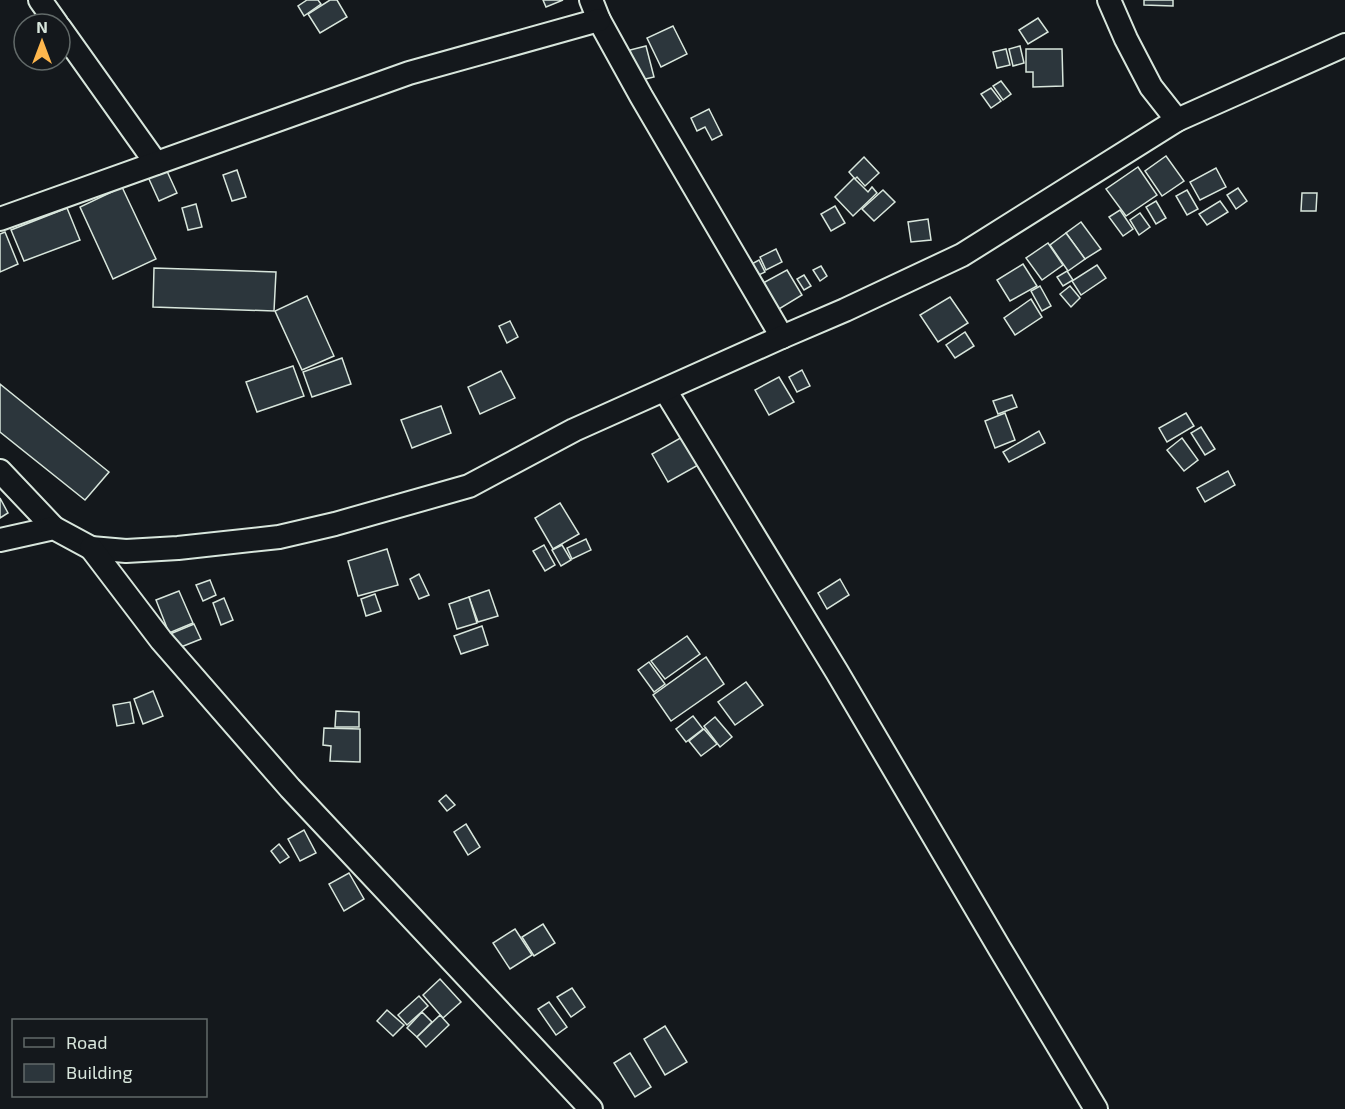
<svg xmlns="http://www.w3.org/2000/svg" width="1345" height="1109" viewBox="0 0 1345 1109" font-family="'Exo 2',sans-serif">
  <rect width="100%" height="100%" fill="#14181c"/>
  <g fill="#2c363c" stroke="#d8e6dc" stroke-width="1.5">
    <polygon points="307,0 318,0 321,4 304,16 298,6"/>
    <polygon points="330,0 337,0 347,17 320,33 308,14"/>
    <polygon points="543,0 563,0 546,7"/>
    <polygon points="1144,0 1173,0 1173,6 1144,5"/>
    <polygon points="1038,18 1048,32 1028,44 1019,30"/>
    <polygon points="673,26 687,54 661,67 647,38"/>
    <polygon points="646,46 654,77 637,81 630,50"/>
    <polygon points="1020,46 1024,63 1013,66 1009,49"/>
    <polygon points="1006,49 1010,65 997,68 993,52"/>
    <polygon points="1026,49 1062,49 1063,86 1033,87 1033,72 1026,72"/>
    <polygon points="1001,81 1011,94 1003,100 993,86"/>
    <polygon points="991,88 1001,101 991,108 981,94"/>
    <polygon points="709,109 722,135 712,140 705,127 697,131 691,118"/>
    <polygon points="1166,156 1184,181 1162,196 1145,171"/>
    <polygon points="864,157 879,173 865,186 857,177 855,179 849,172"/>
    <polygon points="1138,167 1157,195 1126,216 1106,189"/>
    <polygon points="1216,168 1226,187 1200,200 1190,182"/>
    <polygon points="166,169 177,193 159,201 148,177"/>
    <polygon points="237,170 246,197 232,201 223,175"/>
    <polygon points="854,178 868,192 872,187 877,193 853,216 835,197"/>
    <polygon points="122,187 156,259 113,279 80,207"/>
    <polygon points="1238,188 1247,201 1236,209 1227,195"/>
    <polygon points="883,190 895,202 874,221 862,209"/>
    <polygon points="1187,190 1198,209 1187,215 1176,196"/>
    <polygon points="1302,193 1317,193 1316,211 1301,211"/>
    <polygon points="1156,201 1166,218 1156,224 1146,207"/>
    <polygon points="1220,201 1228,212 1207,225 1199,214"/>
    <polygon points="196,204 202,227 188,230 182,208"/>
    <polygon points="835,206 845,223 831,231 821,214"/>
    <polygon points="67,208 80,240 24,261 11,230"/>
    <polygon points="1120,210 1133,229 1123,236 1109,217"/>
    <polygon points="1140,213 1150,227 1139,235 1130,220"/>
    <polygon points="928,219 931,240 911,242 908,222"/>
    <polygon points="1081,222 1101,249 1085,259 1066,233"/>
    <polygon points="5,232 18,264 0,272 0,234"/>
    <polygon points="1066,233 1085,259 1068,271 1050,245"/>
    <polygon points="1048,243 1063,265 1042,280 1026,258"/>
    <polygon points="776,249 782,262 766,270 760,257"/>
    <polygon points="759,260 765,272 752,278 746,267"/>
    <polygon points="1023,264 1037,286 1010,301 997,280"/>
    <polygon points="1097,265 1106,278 1081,295 1072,281"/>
    <polygon points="821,266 827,276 820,281 813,270"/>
    <polygon points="154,268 276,272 274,311 153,307"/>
    <polygon points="787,270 802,295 779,309 763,283"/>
    <polygon points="1067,271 1073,280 1063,286 1057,277"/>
    <polygon points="804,275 811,286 804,290 797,279"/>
    <polygon points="1040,286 1051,306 1042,311 1031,291"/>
    <polygon points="1070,286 1080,298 1071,307 1060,294"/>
    <polygon points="307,296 334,356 302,370 275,311"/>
    <polygon points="950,297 968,323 938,342 920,315"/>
    <polygon points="1031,299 1042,317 1015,335 1004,318"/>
    <polygon points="510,321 518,337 507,343 499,326"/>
    <polygon points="965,332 974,346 955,358 946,345"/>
    <polygon points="342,358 351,384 312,397 303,372"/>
    <polygon points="293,366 304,396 257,412 246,382"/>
    <polygon points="802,370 810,386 797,392 789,377"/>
    <polygon points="501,371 515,398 480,414 468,387"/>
    <polygon points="779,377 794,402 769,415 755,390"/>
    <polygon points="0,384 109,472 85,500 0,432"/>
    <polygon points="1012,395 1017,407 998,414 993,401"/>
    <polygon points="441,406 451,433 412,448 401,420"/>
    <polygon points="1005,413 1015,440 995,448 985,421"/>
    <polygon points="1186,413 1194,426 1167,442 1159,428"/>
    <polygon points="1201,427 1215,449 1205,455 1191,433"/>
    <polygon points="1039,431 1045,443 1009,462 1003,452"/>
    <polygon points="684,436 700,464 668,482 652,454"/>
    <polygon points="1182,438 1198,460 1184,471 1167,450"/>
    <polygon points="1228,471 1235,485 1205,502 1197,488"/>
    <polygon points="0,498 8,513 0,518"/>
    <polygon points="560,503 579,534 553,549 535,518"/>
    <polygon points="586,539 591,550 572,559 567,548"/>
    <polygon points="544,545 555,565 545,571 533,551"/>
    <polygon points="562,545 571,560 561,566 552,550"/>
    <polygon points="387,549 398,585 358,596 348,561"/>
    <polygon points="419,574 429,595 419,599 410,579"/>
    <polygon points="840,579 849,595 827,609 818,593"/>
    <polygon points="210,580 216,595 203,601 196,585"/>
    <polygon points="489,590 498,616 478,622 469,597"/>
    <polygon points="179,591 193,623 169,633 156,600"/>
    <polygon points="375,594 381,611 366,616 361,599"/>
    <polygon points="469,597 477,623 457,629 449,604"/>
    <polygon points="224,598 233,620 221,625 213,603"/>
    <polygon points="194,624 201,639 176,649 170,634"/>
    <polygon points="482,626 488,645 461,654 454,636"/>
    <polygon points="687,636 700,654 665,679 651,661"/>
    <polygon points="706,657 724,684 671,721 653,695"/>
    <polygon points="649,662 665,684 654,692 638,670"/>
    <polygon points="746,682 763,705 735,725 718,702"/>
    <polygon points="153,691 163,716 143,724 134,699"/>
    <polygon points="130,702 134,723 117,726 113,705"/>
    <polygon points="336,711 359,712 359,727 335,727"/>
    <polygon points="693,716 703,729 686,742 676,729"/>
    <polygon points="715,717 732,737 720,747 704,726"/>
    <polygon points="324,728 360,729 360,762 330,761 331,746 323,745"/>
    <polygon points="704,729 717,744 701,756 689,741"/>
    <polygon points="446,795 455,805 447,811 439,801"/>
    <polygon points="466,824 480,847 468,855 454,832"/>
    <polygon points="304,830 316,853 300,861 288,839"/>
    <polygon points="279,844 289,857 280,863 271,851"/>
    <polygon points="349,873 364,899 344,911 329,884"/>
    <polygon points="543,924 555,943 534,956 522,937"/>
    <polygon points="515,929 532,955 510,969 493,943"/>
    <polygon points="440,979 461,1002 443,1018 423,995"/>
    <polygon points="572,988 585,1007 571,1017 557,997"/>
    <polygon points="419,996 428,1006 407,1025 398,1015"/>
    <polygon points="549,1002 567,1027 556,1035 538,1009"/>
    <polygon points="387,1010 404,1025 393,1036 377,1021"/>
    <polygon points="422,1012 432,1022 417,1037 407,1028"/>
    <polygon points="440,1015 449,1025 426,1047 417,1037"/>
    <polygon points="665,1026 687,1062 665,1075 644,1039"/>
    <polygon points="630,1053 651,1087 635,1097 614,1063"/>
  </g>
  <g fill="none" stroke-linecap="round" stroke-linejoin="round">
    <defs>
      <g id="street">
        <polyline points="40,0 57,24"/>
        <polyline points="591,0 599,20 641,96 782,337"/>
        <polyline points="1109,0 1126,39 1151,87 1177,120"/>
        <polyline points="60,28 156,163"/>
        <polyline points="0,219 409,73 599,20"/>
        <polyline points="665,390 837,672 1000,949 1096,1109"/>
        <polyline points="0,471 54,528"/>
        <polyline points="0,540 54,528 91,548 126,551 178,548 279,537 335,524 469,486 574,430 782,337 845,310 962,255 1177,120 1345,45"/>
        <polyline points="91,548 161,640 290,788 591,1109"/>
      </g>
    </defs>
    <use href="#street" stroke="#d8e6dc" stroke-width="26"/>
    <use href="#street" stroke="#14181c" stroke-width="22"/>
  </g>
  <rect x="12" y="1019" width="195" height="78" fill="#14181c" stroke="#626a69" stroke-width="1.5"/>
  <rect x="24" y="1038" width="30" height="9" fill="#14181c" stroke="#626a69" stroke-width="1.5"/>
  <text x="66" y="1049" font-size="18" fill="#d8e6dc">Road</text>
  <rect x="24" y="1064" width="30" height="18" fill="#2c363c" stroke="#626a69" stroke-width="1.5"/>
  <text x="66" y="1079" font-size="18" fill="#d8e6dc">Building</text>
  <g transform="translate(42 42)"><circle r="28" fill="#14181c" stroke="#626a69" stroke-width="1.5"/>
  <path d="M0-4.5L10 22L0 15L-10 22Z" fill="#ffb74d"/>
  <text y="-9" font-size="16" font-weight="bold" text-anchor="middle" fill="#d8e6dc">N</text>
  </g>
</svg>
